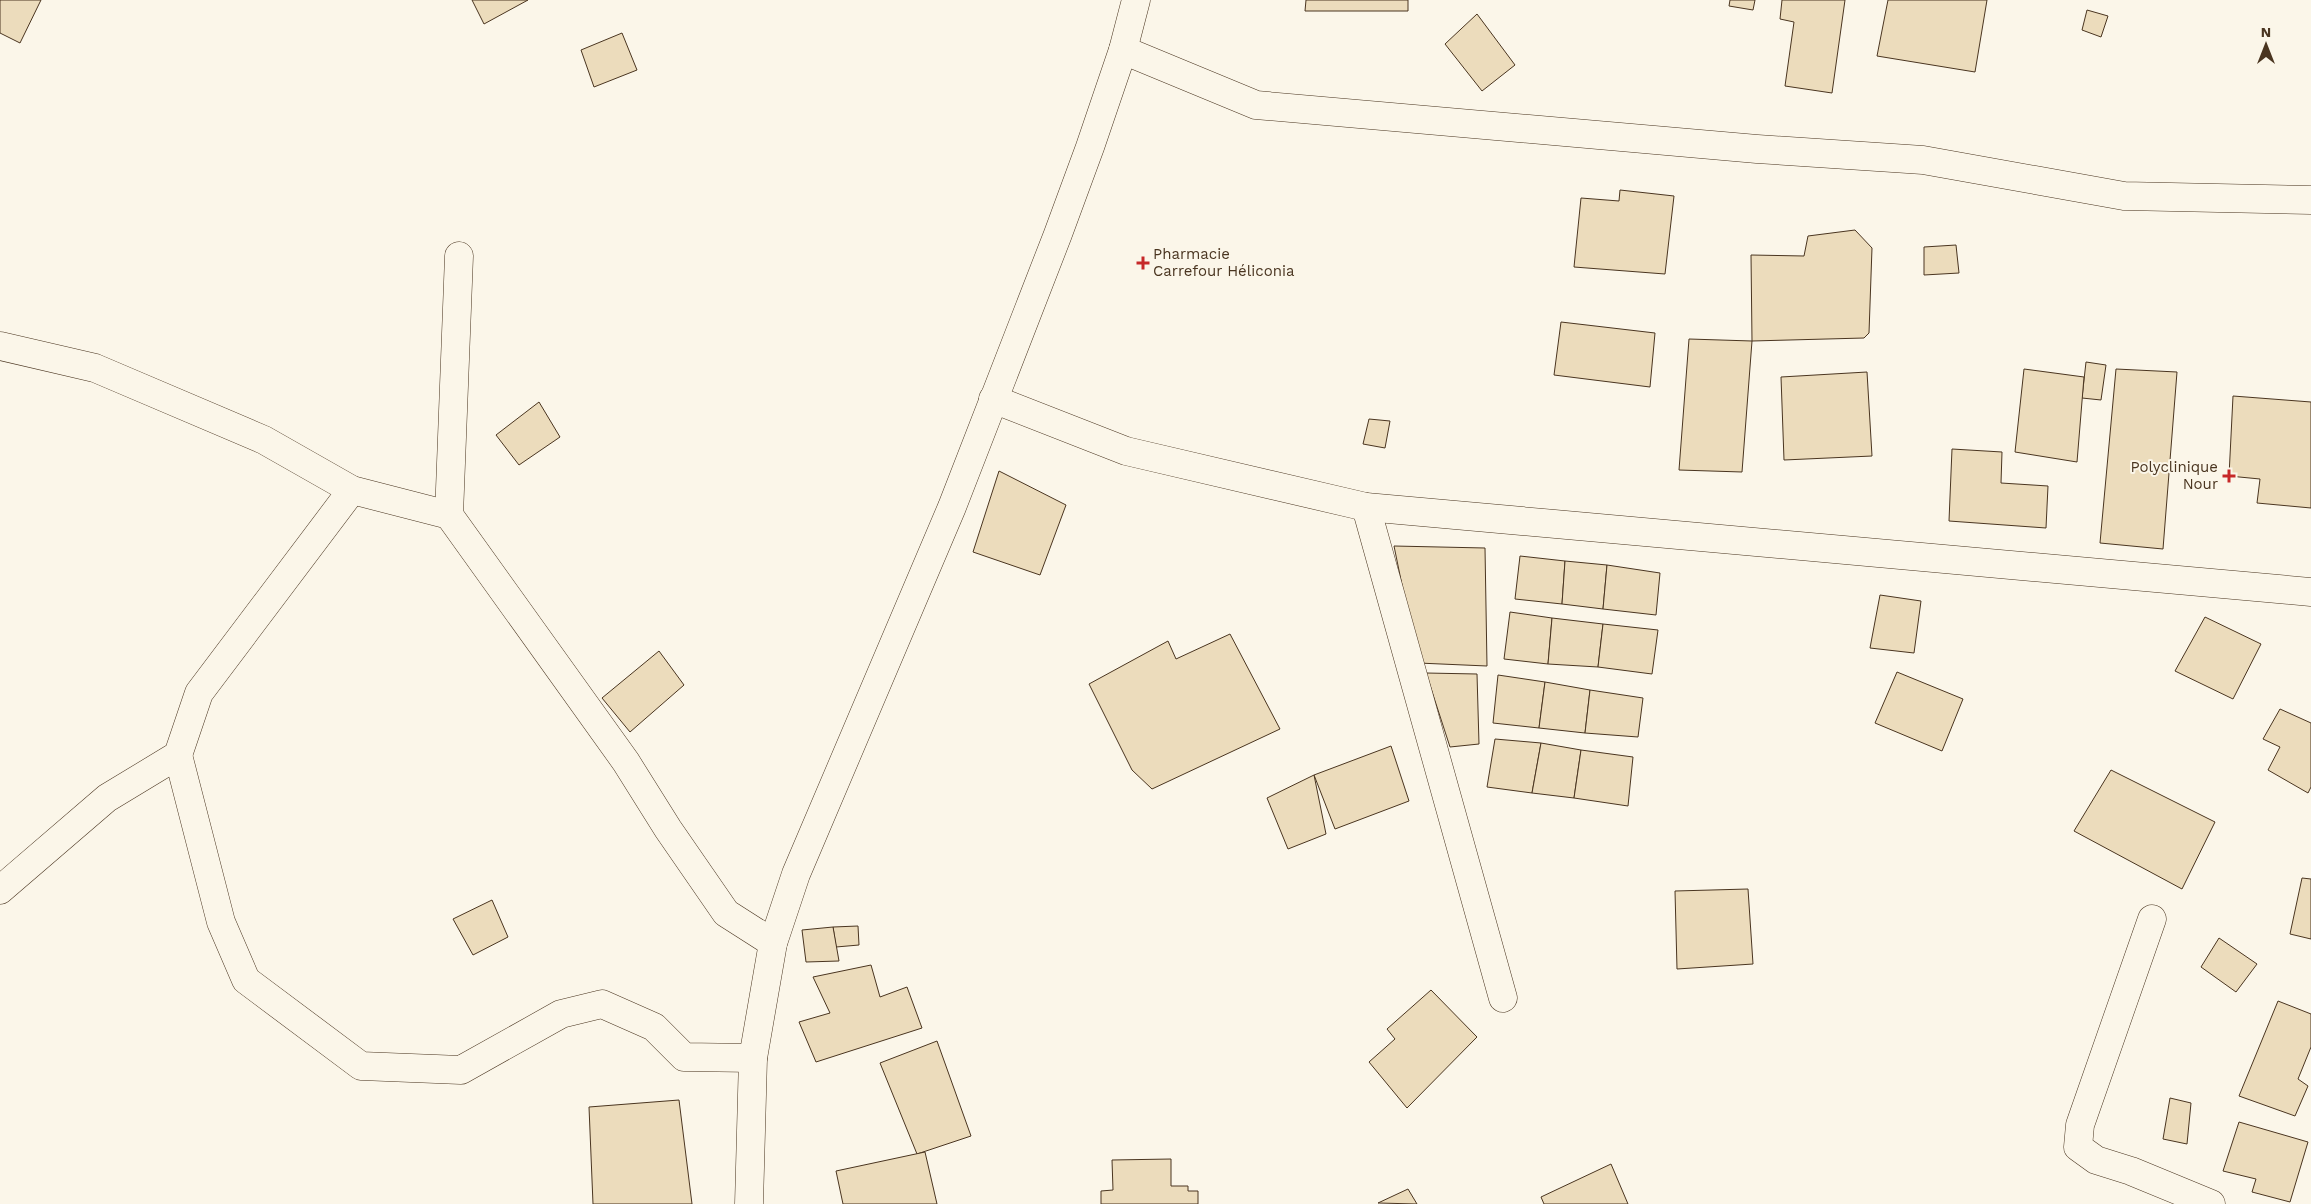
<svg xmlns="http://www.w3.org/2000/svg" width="2311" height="1204" viewBox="0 0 2311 1204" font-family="'Work Sans',sans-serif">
  <rect width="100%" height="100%" fill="#fbf6e9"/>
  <g fill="#ecdcbc" stroke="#4a3520">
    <polygon points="0,0 41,0 20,43 0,33"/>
    <polygon points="472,0 528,0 484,24"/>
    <polygon points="1306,0 1408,0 1408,11 1305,11"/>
    <polygon points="1730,0 1755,0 1753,10 1729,6"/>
    <polygon points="1782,0 1845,0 1832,93 1785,86 1794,22 1780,19"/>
    <polygon points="1888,0 1987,0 1975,72 1877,56"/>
    <polygon points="2087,10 2108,16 2101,37 2082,30"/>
    <polygon points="1477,14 1515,65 1482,91 1445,44"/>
    <polygon points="622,33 637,70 594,87 581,50"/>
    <polygon points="1620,190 1674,196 1665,274 1574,267 1581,198 1619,201"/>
    <polygon points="1855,230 1872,248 1869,333 1864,338 1752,341 1751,255 1804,256 1808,236"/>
    <polygon points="1956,245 1959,273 1924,275 1924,247"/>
    <polygon points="1561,322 1655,333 1650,387 1554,375"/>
    <polygon points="1689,339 1752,341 1742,472 1679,470"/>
    <polygon points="2086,362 2106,365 2101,400 2082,398"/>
    <polygon points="2024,369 2084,377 2077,462 2015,452"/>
    <polygon points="2116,369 2177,372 2163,549 2100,543"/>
    <polygon points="1867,372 1872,456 1784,460 1781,377"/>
    <polygon points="2233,396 2311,402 2311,508 2257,503 2260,479 2229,476"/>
    <polygon points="539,402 560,437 519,465 496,435"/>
    <polygon points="1369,419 1390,421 1385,448 1363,444"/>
    <polygon points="1952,449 2002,452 2001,483 2048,486 2046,528 1949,521"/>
    <polygon points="999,471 1066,505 1040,575 973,552"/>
    <polygon points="1394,546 1485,548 1487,666 1418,663"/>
    <polygon points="1520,556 1565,561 1562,604 1515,599"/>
    <polygon points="1565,561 1607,565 1603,609 1562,604"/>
    <polygon points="1607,565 1660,573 1656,615 1603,609"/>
    <polygon points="1880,595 1921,601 1914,653 1870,648"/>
    <polygon points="1510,612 1552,618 1548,664 1504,659"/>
    <polygon points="2205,617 2261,644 2233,699 2175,671"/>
    <polygon points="1552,618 1603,624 1598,667 1548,664"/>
    <polygon points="1603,624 1658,630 1652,674 1598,667"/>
    <polygon points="1230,634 1280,729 1152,789 1132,770 1089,684 1168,641 1176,659"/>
    <polygon points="659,651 684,685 630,732 602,698"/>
    <polygon points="1897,672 1963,699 1942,751 1875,723"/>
    <polygon points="1426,673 1477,674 1479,744 1450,747"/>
    <polygon points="1498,675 1545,682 1539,728 1493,723"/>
    <polygon points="1545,682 1590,690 1585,733 1539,728"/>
    <polygon points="1590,690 1643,698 1638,737 1585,733"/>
    <polygon points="2280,709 2311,723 2311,787 2308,793 2268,770 2280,747 2263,739"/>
    <polygon points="1495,739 1541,743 1532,793 1487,787"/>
    <polygon points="1541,743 1581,750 1574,798 1532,793"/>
    <polygon points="1391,746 1409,801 1335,829 1314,775"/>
    <polygon points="1581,750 1633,757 1628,806 1574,798"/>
    <polygon points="2111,770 2215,822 2182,889 2074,831"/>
    <polygon points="1314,775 1326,834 1288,849 1267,798"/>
    <polygon points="2302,878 2311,879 2311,939 2290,934"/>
    <polygon points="1748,889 1753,964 1677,969 1675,891"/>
    <polygon points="492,900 508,937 473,955 453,919"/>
    <polygon points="858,926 859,945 836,947 833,927"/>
    <polygon points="833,927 839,961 806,962 802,930"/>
    <polygon points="2219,938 2257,964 2236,992 2201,967"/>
    <polygon points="871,965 880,997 907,987 922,1028 816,1062 799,1022 830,1013 813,977"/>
    <polygon points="1431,990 1477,1037 1407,1108 1369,1062 1395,1039 1387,1029"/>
    <polygon points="2278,1001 2311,1014 2311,1047 2298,1079 2308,1086 2295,1116 2239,1096"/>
    <polygon points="937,1041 971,1136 917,1154 880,1063"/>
    <polygon points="2170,1098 2191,1103 2187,1144 2163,1139"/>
    <polygon points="679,1100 692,1204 593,1204 589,1107"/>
    <polygon points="2239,1122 2308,1142 2290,1202 2252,1192 2256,1179 2223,1171"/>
    <polygon points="925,1152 937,1204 843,1204 836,1171"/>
    <polygon points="1171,1159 1171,1186 1188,1186 1188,1191 1198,1191 1198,1204 1101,1204 1101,1191 1113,1190 1112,1160"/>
    <polygon points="1611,1164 1628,1204 1544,1204 1541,1197"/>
    <polygon points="1408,1189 1417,1204 1378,1203"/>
  </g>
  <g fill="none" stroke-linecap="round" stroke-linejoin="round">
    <defs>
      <g id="minor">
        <polyline points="1123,50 1256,105 1757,149 1923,160 2124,196 2311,200"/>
        <polyline points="459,256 449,515 626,762 668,829 726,913 773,943"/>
        <polyline points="0,346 95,368 264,440 352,490 449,515"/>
        <polyline points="993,399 1126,451 1366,507 2311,592"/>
        <polyline points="1366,507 1503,998"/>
        <polyline points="178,755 221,922 246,980 361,1066 461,1070 561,1014 602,1004 654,1027 684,1057 753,1058"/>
        <polyline points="0,890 107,798 178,755 199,693 352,490"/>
        <polyline points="2152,919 2080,1125 2078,1147 2096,1160 2131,1171 2211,1204"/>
      </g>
      <polyline id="tertiary" points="749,1204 753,1058 773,943 796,874 952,507 1058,234 1090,147 1123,50 1136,0"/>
    </defs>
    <use href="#minor" stroke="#4a3520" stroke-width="29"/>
    <use href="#tertiary" stroke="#4a3520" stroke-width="29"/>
    <use href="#minor" stroke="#fbf6e9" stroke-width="28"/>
    <use href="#tertiary" stroke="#fbf6e9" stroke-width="28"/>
  </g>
  <g fill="#c62828" stroke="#fbf6e9" stroke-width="2">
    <path d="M1140.5 255.5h5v5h5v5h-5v5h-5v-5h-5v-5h5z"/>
    <path d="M2226.5 468.5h5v5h5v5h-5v5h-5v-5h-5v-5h5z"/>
  </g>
  <g text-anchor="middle" stroke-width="4" stroke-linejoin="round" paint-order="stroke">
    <g font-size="15" fill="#4a3520" stroke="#fbf6e9" text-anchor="start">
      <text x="1153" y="259">Pharmacie<tspan x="1153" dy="17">Carrefour Héliconia</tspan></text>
      <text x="2218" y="472" text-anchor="end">Polyclinique<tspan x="2218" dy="17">Nour</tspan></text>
    </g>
  </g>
  <g transform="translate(2266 45)" stroke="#fbf6e9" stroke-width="4" paint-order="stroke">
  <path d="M0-4L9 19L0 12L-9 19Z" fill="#4a3520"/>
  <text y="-8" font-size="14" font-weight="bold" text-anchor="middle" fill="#4a3520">N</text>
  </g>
</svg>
